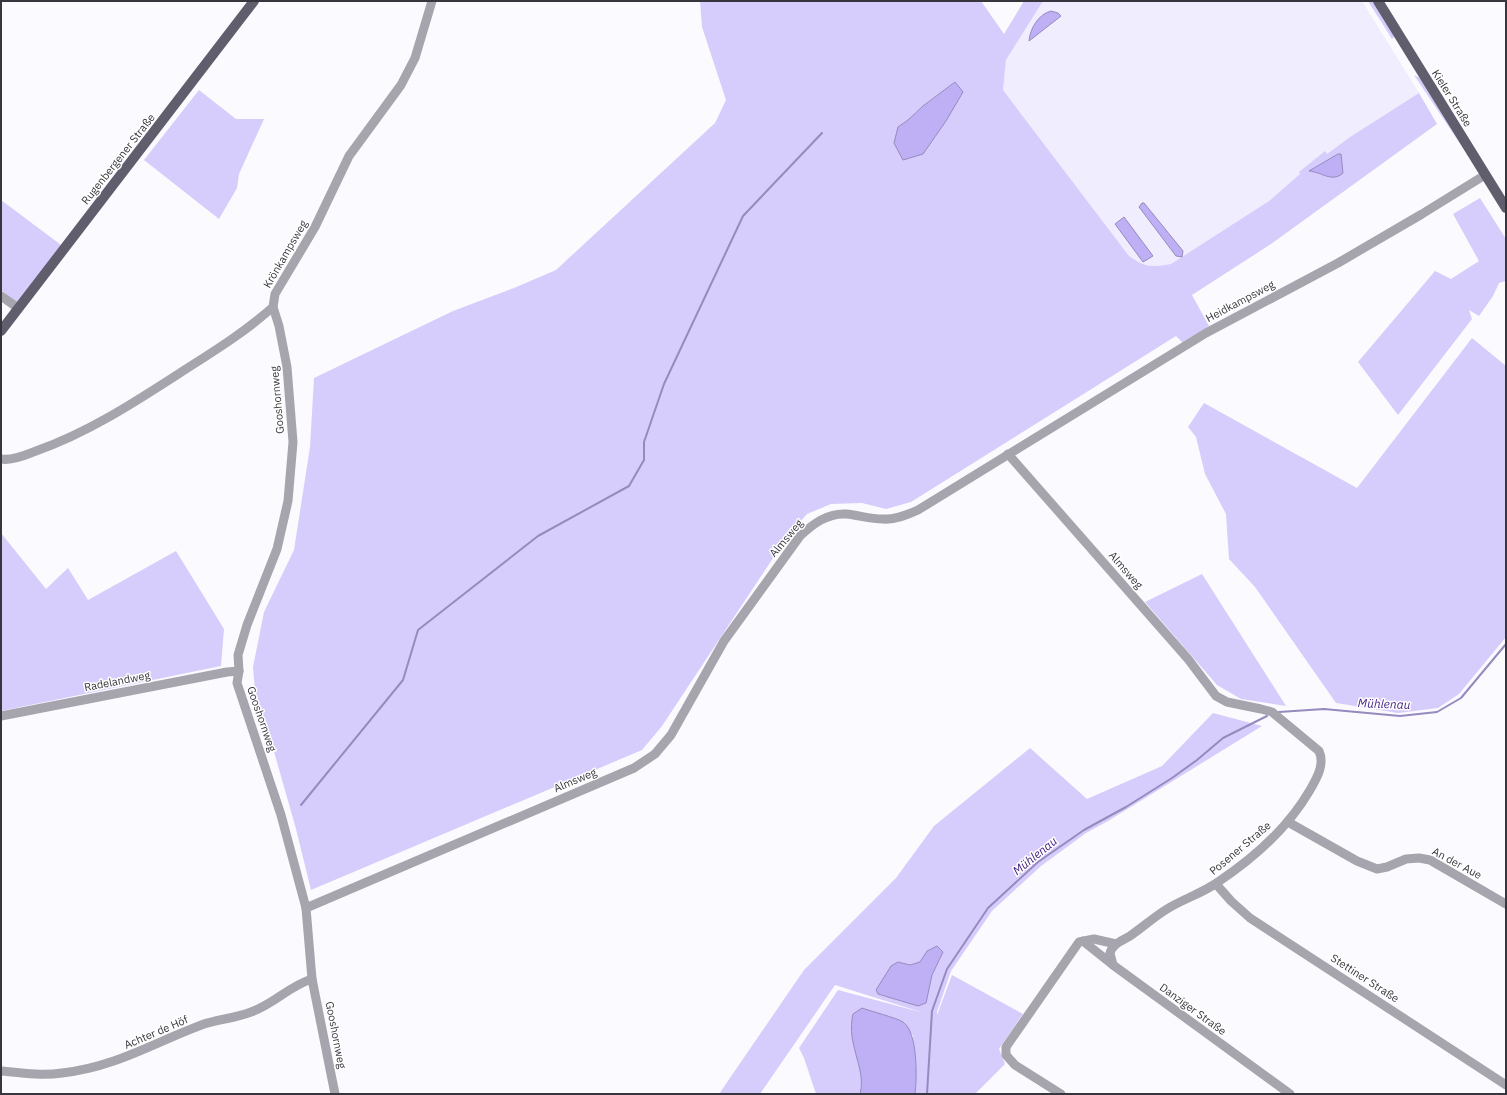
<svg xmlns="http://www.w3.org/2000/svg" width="1507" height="1095" viewBox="0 0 1507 1095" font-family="'IBM Plex Sans',sans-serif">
  <rect width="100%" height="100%" fill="#fbfafe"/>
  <polygon fill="#f0edfe" points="1043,1 1362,1 1419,93 1350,137 1300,174 1269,201 1171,264 1154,266 1141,265 1129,256 1003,90 1006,60"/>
  <g fill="#d7cdfc" fill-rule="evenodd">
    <path d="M700 1H981L1004 34 1024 1H1043L1006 60 1003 90 1129 256C1146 268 1151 267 1171 264L1269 201 1300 174 1299 172 1325 151 1327 154 1350 137 1419 93 1437 124 1271 244 1192 295 1209 326 1183 343 1176 336 911 502 886 509 862 503 831 504 807 514 787 537 662 726 642 750 311 890 296 829 269 734 255 691 253 667 264 612 294 550 310 447 314 378 453 311 514 288 556 270 715 123 726 100 702 27ZM955 82 935 138 898 127 908 120 923 106Z"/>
    <polygon points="1368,1 1373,1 1395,36 1392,39"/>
    <polygon points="1414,75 1420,78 1477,169"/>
    <polygon points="199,90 236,119 264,119 239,174 237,188 219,219 144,160"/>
    <polygon points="1480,198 1506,239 1506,281 1499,283 1493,296 1479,316 1469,310 1472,319 1398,415 1358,362 1435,271 1451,279 1479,261 1453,214"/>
    <polygon points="1,200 61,245 17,303 1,290"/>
    <polygon points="1472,338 1506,366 1506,637 1459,694 1438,708 1398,713 1336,703 1255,587 1229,559 1226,514 1205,474 1196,437 1188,427 1204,403 1357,488"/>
    <polygon points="1,533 46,589 68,568 88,600 176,551 224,629 221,666 1,711"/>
    <polygon points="1202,574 1286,706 1241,699 1217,685 1145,602"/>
    <path d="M1213 713 1262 726 1108 821 1086 833 1041 866 992 911 951 971 937 1012V1015L952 975 1023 1014 999 1049 1005 1064 975 1094H915L916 1081 913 1036 904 1022 853 1041C857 1057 865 1078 860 1094H816L804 1058 799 1048 838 990 924 1013 835 985 760 1094H719L804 970 896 878 934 826 1030 748 1087 799 1162 766ZM937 946 943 952 932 975 926 1003 898 962 910 965 920 962 927 951Z"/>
  </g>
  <g fill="#bfaff5" stroke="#968abe">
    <path d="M1051 11 1058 13 1061 16 1029 41C1030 28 1039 14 1051 11Z"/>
    <polygon points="955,82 963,92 946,121 923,154 903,160 894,143 898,127 908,120 923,106"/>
    <path d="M1338 154H1341L1343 173C1332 183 1322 172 1309 171Z"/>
    <polygon points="1142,203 1144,203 1183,251 1182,257 1176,256 1139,207"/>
    <polygon points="1124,217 1153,256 1143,262 1115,224"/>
    <polygon points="937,946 943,952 932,975 926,1003 918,1006 878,994 876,990 891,966 898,962 910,965 920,962 927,951"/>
    <path d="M862 1008C870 1011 897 1018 903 1022 918 1032 917 1078 915 1094H860C865 1077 856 1059 853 1042 851 1033 851 1023 853 1014Z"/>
  </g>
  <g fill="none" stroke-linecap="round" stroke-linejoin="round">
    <g stroke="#968abe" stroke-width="2">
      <polyline points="1279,712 1324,709 1400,716 1437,712 1461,698 1506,644"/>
      <polyline points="301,805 403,680 418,630 538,536 629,486 644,460 644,442 664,384 743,216 822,133"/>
      <polyline points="927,1094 932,1011 947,969 988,908 1038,862 1084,830 1126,807 1172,778 1197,760 1223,738 1267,716"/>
    </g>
    <g stroke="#a6a4ad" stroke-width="9">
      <polyline points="1,296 18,308"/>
      <polyline points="273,307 279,326 287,367 293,442 288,501 277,549 247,625 238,655 239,671 237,683 281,815 306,908 312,979 335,1094"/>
      <path d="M1008 454 1188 659 1216 696 1227 702 1261 709 1272 712 1319 751C1325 764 1317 778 1310 790 1288 828 1254 858 1218 882 1203 893 1183 899 1167 909 1154 917 1143 927 1130 936 1122 941 1113 943 1110 953L1113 965"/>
      <path d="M1 459C12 461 26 455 36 451 90 432 138 400 186 369 216 350 246 331 273 307L275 294 315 227 349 156 401 85 415 58 432 1"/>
      <polyline points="1,716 227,672 239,671"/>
      <polyline points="1288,822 1357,861 1377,869 1387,867 1406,859 1419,858 1430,860 1506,904"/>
      <polyline points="1216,884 1231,901 1250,918 1506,1085"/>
      <path d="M306 908 634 768 655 754 671 735 724 641 800 536C813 524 827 513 846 514 858 515 870 519 883 519 895 520 907 515 918 510L1206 333 1338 263 1422 214 1485 175"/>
      <polyline points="1083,941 1113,965 1290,1094"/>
      <path d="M1 1071C21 1073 42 1076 62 1073 116 1067 155 1042 204 1024 220 1019 236 1018 251 1012 274 1004 289 986 312 979"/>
      <polyline points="1061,1094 1015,1065 1006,1055 1006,1047 1079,942 1094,939 1116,944"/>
    </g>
    <g stroke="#605d6d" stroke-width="10">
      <polyline points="1378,1 1506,208"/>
      <polyline points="1,331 254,1"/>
    </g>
  </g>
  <g text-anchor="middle" stroke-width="3" stroke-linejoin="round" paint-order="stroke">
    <g font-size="11" fill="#37353d" stroke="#fff">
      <text transform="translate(1452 98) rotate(58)" y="4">Kieler Straße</text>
      <text transform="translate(118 159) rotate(-52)" y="4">Rugenbergener Straße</text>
      <text transform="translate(285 254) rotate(-60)" y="4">Krönkampsweg</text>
      <text transform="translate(1240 301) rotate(-28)" y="4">Heidkampsweg</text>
      <text transform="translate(277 400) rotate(-95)" y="4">Gooshornweg</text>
      <text transform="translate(786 538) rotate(-50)" y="4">Almsweg</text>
      <text transform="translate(1126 570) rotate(49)" y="4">Almsweg</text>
      <text transform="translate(117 681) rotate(-11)" y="4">Radelandweg</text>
      <text transform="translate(262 719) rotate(71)" y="4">Gooshornweg</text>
      <text transform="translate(575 780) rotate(-23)" y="4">Almsweg</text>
      <text transform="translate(1240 848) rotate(-40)" y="4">Posener Straße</text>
      <text transform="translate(1457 863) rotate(28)" y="4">An der Aue</text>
      <text transform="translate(1365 978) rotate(33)" y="4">Stettiner Straße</text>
      <text transform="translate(1193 1009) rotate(36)" y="4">Danziger Straße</text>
      <text transform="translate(156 1032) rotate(-23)" y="4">Achter de Höf</text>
      <text transform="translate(336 1035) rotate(79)" y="4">Gooshornweg</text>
    </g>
    <g font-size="12" font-style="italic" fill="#472286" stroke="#fff">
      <text transform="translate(1384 704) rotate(2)" y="4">Mühlenau</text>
      <text transform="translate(1035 856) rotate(-39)" y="4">Mühlenau</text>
    </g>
  </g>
  <rect width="1507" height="1095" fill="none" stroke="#37353d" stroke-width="4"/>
</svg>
